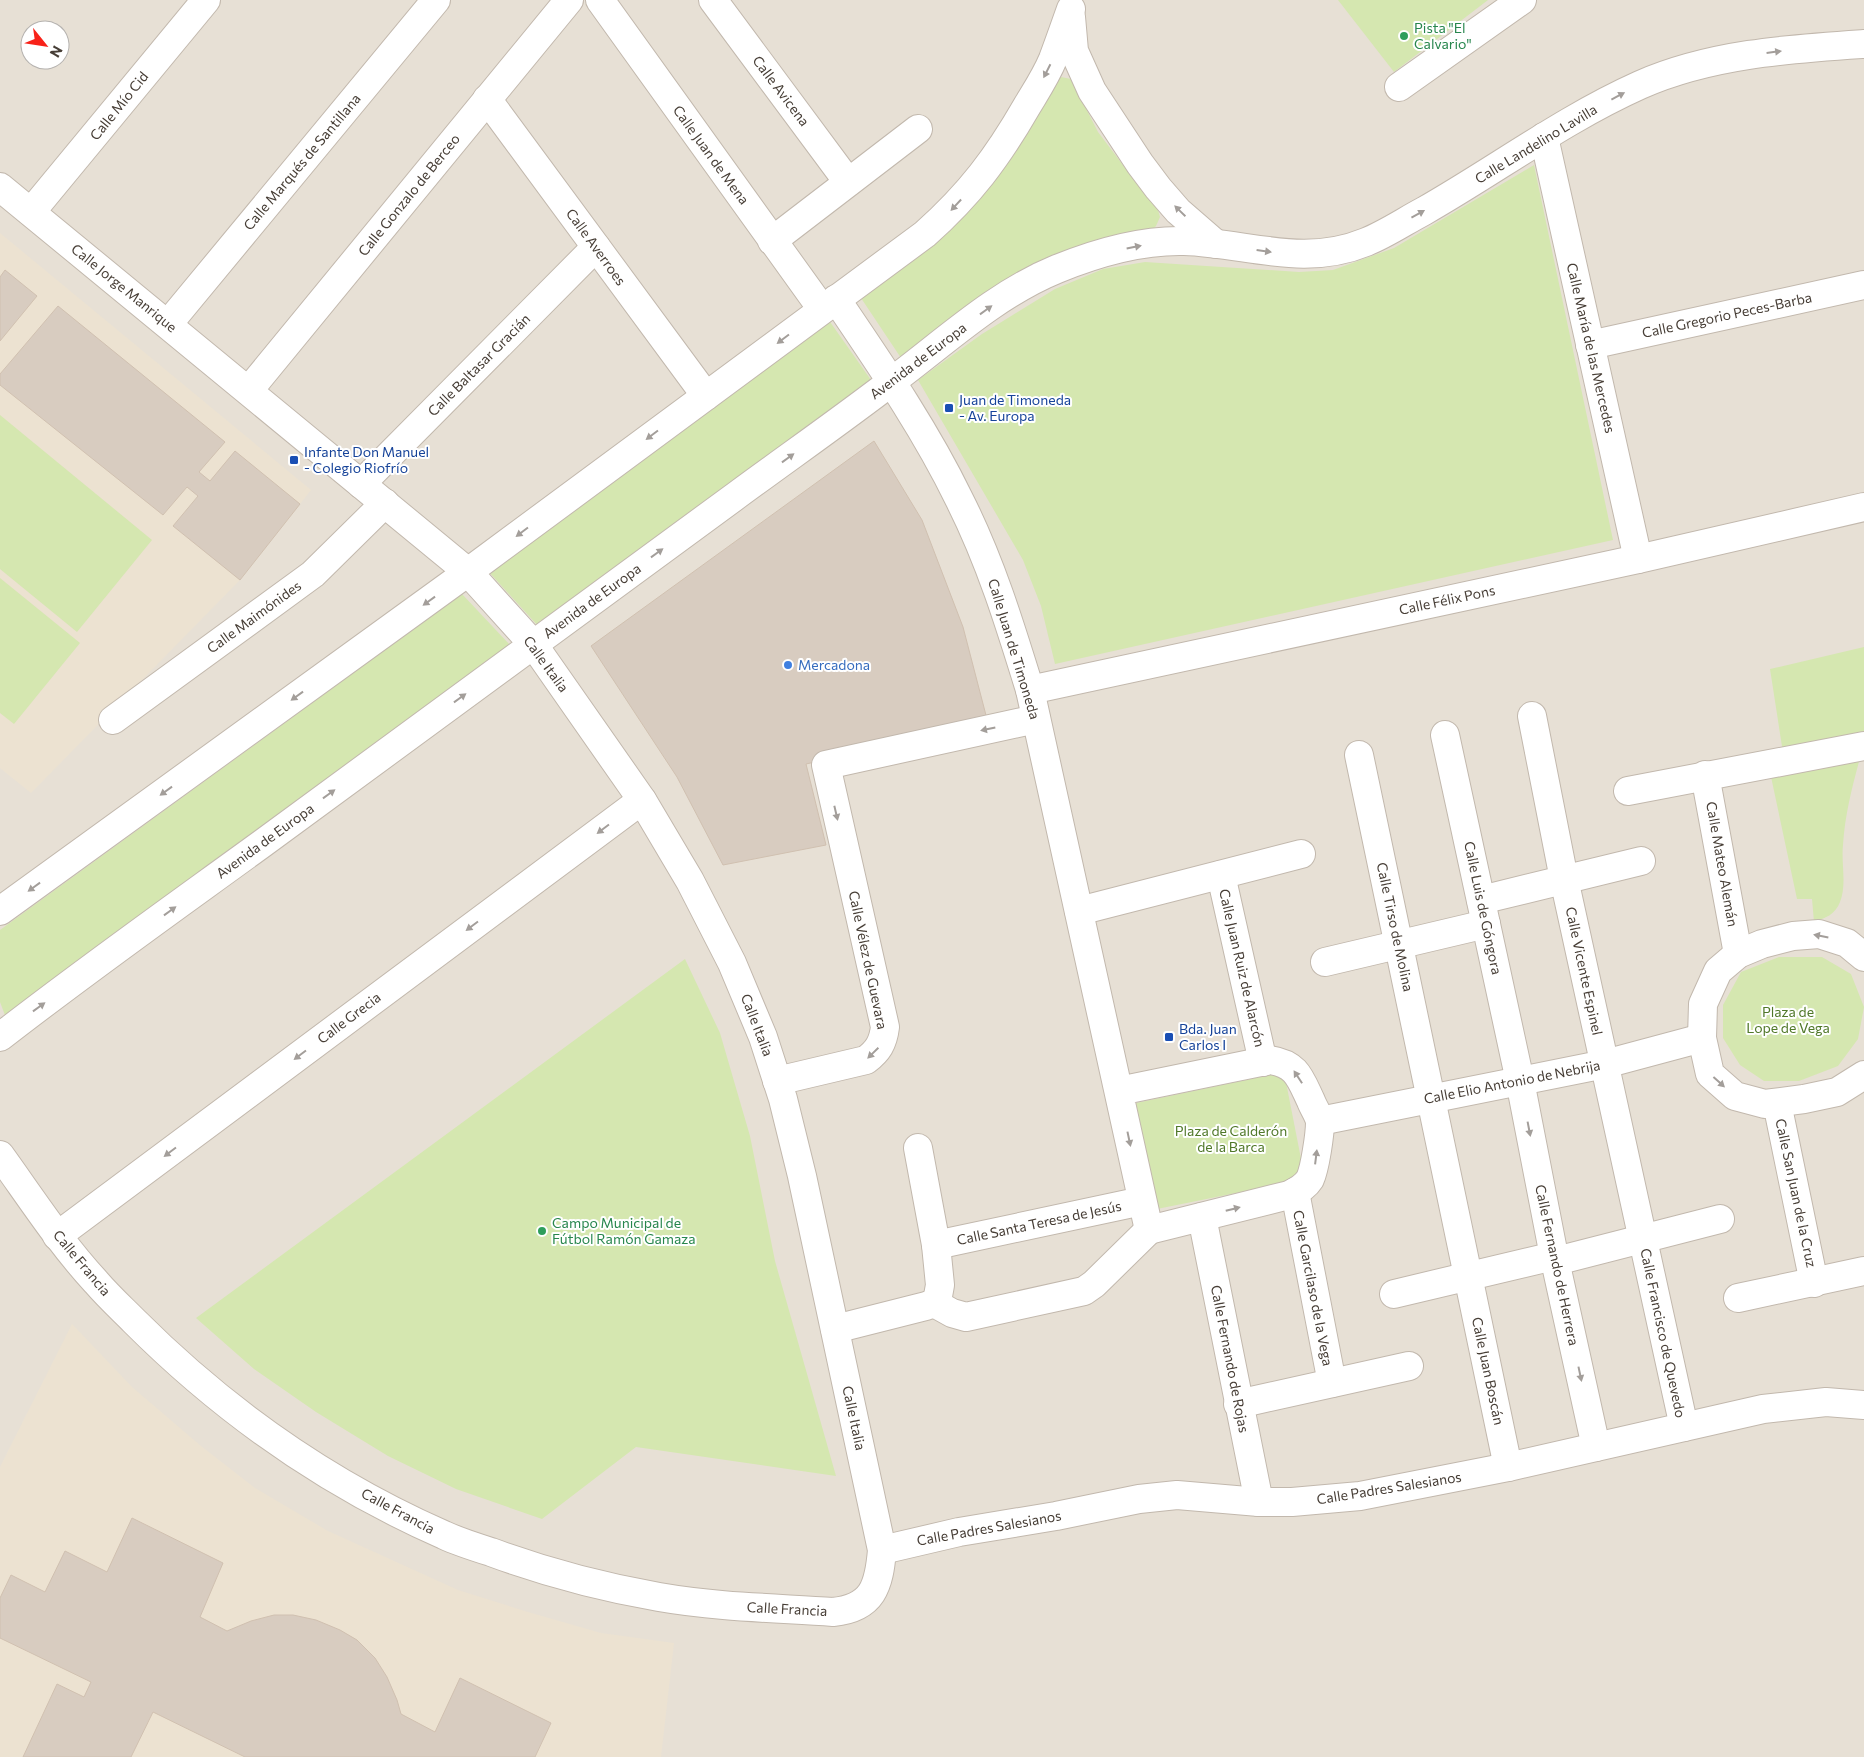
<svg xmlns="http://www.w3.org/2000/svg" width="1864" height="1757" viewBox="0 0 1864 1757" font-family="Commissioner,sans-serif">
  <rect width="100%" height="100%" fill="#f3eee7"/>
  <path fill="#e7e0d5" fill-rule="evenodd" d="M0 0H1864V1757H0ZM30 30H60V60H30Z"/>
  <g fill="#ece2d1">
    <polygon points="0,233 311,490 240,580 31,793 0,768"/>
    <polygon points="72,1324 132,1387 201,1446 255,1488 328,1531 458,1590 528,1612 601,1633 674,1643 661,1757 0,1757 0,1467"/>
  </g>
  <g fill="#d5e7b0">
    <polygon points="1338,0 1488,0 1394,72"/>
    <polygon points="1061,77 1071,79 1098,132 1126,169 1156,203 1160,217 1156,226 1150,232 901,358 859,295 1051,83"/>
    <polygon points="1534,165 1613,540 1055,664 1041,606 1023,560 918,380 982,334 1055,289 1103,269 1145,262 1299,272 1333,270 1394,248"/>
    <polygon points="828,319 871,380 539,627 488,571"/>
    <polygon points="0,415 152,540 77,632 0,569"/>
    <polygon points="0,578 80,643 14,724 0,713"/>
    <polygon points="462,594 510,645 6,1018 0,1002 0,930"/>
    <polygon points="1864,647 1864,737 1783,753 1770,669"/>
    <path d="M1861 754C1853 784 1845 813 1843 845 1841 864 1847 884 1840 902 1835 915 1825 918 1814 922L1812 899H1797L1770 772Z"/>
    <polygon points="1779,957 1822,957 1851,974 1864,1007 1858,1039 1838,1066 1799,1081 1764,1081 1740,1065 1723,1038 1723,1005 1741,972"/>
    <polygon points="685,959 720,1033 750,1136 775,1261 836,1476 636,1447 542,1519 456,1489 388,1456 316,1412 254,1369 196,1318"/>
    <polygon points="1284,1072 1305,1179 1157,1209 1136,1103"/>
  </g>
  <g fill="#d8ccc0" stroke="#d0c0b0">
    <polygon points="5,270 37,296 0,341 0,277"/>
    <polygon points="58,306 225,442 199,472 210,481 235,451 300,504 240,580 173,526 198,496 187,487 163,515 0,385 0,374"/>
    <polygon points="874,441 922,520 963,627 988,723 806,764 826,845 723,865 677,777 591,646"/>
    <polygon points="132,1518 223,1563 200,1617 227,1631 251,1621 274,1615 293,1615 316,1620 340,1630 357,1640 375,1658 387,1677 397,1700 401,1714 435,1732 460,1678 551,1723 535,1757 245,1757 153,1712 131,1757 23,1757 57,1684 84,1697 91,1682 0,1638 0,1598 11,1575 45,1592 65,1551 107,1572"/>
  </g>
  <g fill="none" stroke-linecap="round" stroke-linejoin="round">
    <defs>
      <g id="minor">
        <polyline points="600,0 822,309"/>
        <polyline points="713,0 848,182"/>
        <polyline points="1071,17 1074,51 1092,91 1140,164 1158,188 1178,211 1216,244"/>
        <polyline points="1399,87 1522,0"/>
        <polyline points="487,99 706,396"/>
        <polyline points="1544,137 1638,559"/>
        <path d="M0 187 468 572 533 644 642 800 690 881 732 963 763 1037 783 1099 802 1176 882 1550C879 1586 873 1608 833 1612 775 1608 716 1607 659 1597 602 1587 545 1572 491 1552 475 1547 459 1542 444 1535 328 1484 223 1410 134 1321 121 1308 108 1296 96 1282 60 1243 31 1198 0 1155"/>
        <polyline points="31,212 206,0"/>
        <polyline points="772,241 918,129"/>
        <path d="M836 299C880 364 925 429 959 499 990 560 1010 625 1030 690L1149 1230 1289 1195C1298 1191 1305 1187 1310 1179 1315 1168 1320 1134 1320 1122 1319 1115 1313 1107 1311 1101 1300 1078 1297 1064 1270 1060L1119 1091"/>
        <polyline points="168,324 436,0"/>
        <polyline points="1590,345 1864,285"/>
        <polyline points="249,390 569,0"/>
        <polyline points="361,484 596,247"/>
        <polyline points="1030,690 1638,559 1864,507"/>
        <polyline points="1532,716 1564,879 1684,1427"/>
        <polyline points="113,720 313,574 385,503"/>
        <polyline points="1445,735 1520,1081 1554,1256 1596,1447"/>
        <polyline points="1359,755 1508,1467"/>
        <polyline points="1705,775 1738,954"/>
        <polyline points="1628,791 1864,746"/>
        <polyline points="1221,875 1263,1062"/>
        <polyline points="1481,900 1641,861"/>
        <path d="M0 911 468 572 925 234C970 194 997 158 1027 106 1036 91 1046 76 1053 59 1059 43 1065 26 1071 9"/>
        <polyline points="1079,911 1301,854"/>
        <polyline points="1864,957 1847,943 1819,934 1793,936 1762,944 1738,954 1718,971 1703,1004 1702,1038 1710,1074 1735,1096 1765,1104 1804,1099 1837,1092 1864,1075"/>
        <polyline points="1325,962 1486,924"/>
        <path d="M0 1037C86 970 175 907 263 843 421 726 579 610 737 495 790 456 843 419 895 379 947 340 996 294 1057 269 1096 253 1141 240 1184 241 1248 243 1303 268 1366 242 1386 234 1405 221 1424 211 1496 170 1564 119 1640 85 1710 54 1789 49 1864 44"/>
        <path d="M777 1081 866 1060C878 1051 883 1043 885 1027L826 765 1036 719"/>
        <polyline points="1777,1103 1814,1283"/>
        <polyline points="1320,1121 1605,1064 1702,1038"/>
        <polyline points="1295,1192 1332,1383"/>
        <polyline points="1202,1217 1259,1502"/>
        <polyline points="57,1236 642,800"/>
        <polyline points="936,1245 1142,1201"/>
        <polyline points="1556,1261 1720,1219"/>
        <polyline points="1394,1294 1554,1256"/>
        <polyline points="1738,1298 1864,1271"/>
        <polyline points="934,1303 952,1313 966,1317 1084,1291 1094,1284 1149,1230"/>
        <polyline points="835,1329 926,1306 934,1303 938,1296 940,1285 936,1245 918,1148"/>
        <polyline points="1238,1404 1409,1366"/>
        <polyline points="882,1550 959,1532 1056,1516 1139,1499 1177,1495 1259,1502 1292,1502 1360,1496 1508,1467 1763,1409 1826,1402 1864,1405"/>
      </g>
    </defs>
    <use href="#minor" stroke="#c2b8ad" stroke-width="30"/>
    <use href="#minor" stroke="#fff" stroke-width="28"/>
  </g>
  <defs><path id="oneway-solid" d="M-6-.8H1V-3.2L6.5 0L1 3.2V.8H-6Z" transform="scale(1.25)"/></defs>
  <g fill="#a39e9a">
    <use href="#oneway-solid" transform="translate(1774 52) rotate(-7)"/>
    <use href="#oneway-solid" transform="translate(1047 71) rotate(117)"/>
    <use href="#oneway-solid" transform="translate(1618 96) rotate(-28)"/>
    <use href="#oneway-solid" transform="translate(956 205) rotate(133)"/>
    <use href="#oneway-solid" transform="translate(1180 211) rotate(-136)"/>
    <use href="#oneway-solid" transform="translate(1418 214) rotate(-29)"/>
    <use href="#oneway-solid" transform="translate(1134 247) rotate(-11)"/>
    <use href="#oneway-solid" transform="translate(1264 251) rotate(8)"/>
    <use href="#oneway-solid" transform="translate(986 310) rotate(-36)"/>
    <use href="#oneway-solid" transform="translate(783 339) rotate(143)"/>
    <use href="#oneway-solid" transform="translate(652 435) rotate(143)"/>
    <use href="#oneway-solid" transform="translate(788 458) rotate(-36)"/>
    <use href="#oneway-solid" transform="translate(522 532) rotate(143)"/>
    <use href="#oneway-solid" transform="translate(657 553) rotate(-36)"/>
    <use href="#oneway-solid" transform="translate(429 601) rotate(144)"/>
    <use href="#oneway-solid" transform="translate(297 696) rotate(144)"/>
    <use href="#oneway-solid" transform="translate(460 698) rotate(-36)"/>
    <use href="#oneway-solid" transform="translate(988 729) rotate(168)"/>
    <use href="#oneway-solid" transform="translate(166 791) rotate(144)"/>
    <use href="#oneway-solid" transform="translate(329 794) rotate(-36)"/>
    <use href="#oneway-solid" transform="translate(836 813) rotate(77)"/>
    <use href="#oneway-solid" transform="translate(603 829) rotate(143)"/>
    <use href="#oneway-solid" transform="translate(34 887) rotate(144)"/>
    <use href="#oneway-solid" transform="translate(170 911) rotate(-36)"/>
    <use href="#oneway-solid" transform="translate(472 926) rotate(143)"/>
    <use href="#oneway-solid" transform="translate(1821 936) rotate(-169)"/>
    <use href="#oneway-solid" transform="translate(39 1007) rotate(-36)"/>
    <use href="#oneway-solid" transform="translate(873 1053) rotate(136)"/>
    <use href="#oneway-solid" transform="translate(300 1055) rotate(143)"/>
    <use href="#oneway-solid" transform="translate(1298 1077) rotate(-123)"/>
    <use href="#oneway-solid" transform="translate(1719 1082) rotate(42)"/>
    <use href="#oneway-solid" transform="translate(1529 1129) rotate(79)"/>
    <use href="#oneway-solid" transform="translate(1129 1139) rotate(78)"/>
    <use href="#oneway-solid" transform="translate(170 1152) rotate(143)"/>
    <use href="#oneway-solid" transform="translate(1316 1157) rotate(-83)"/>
    <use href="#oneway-solid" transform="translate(1233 1209) rotate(-14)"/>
    <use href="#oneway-solid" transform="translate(1580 1374) rotate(78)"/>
  </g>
  <g fill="#2e9e5b" stroke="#fff" stroke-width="2">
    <circle cx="1404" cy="36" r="5"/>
    <circle cx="542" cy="1231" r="5"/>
  </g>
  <g fill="#1a4fb4" stroke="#fff" stroke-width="2">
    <rect x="944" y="403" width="10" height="10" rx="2.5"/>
    <rect x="289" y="455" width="10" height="10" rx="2.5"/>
    <rect x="1164" y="1032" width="10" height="10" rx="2.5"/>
  </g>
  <circle fill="#3f7fe0" stroke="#fff" stroke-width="2" cx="788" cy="665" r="5"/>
  <g text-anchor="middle" stroke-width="4" stroke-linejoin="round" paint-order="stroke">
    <g font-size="14" fill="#27864d" stroke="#fff" text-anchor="start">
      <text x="1414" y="33">Pista "El<tspan x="1414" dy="16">Calvario"</tspan></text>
      <text x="552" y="1228">Campo Municipal de<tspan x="552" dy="16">Fútbol Ramón Gamaza</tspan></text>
    </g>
    <g font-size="14" fill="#473e36" stroke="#fff">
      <text transform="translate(781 91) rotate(53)" y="5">Calle Avicena</text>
      <text transform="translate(119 106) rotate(-51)" y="5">Calle Mío Cid</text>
      <text transform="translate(1536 144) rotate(-31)" y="5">Calle Landelino Lavilla</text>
      <text transform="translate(711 155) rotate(54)" y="5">Calle Juan de Mena</text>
      <text transform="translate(302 162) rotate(-50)" y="5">Calle Marqués de Santillana</text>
      <text transform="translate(409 195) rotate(-51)" y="5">Calle Gonzalo de Berceo</text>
      <text transform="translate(596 247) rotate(54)" y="5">Calle Averroes</text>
      <text transform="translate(124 288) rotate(39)" y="5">Calle Jorge Manrique</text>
      <text transform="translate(1727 315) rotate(-12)" y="5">Calle Gregorio Peces-Barba</text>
      <text transform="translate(1591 348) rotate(77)" y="5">Calle María de las Mercedes</text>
      <text transform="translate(918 361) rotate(-37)" y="5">Avenida de Europa</text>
      <text transform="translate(479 365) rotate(-45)" y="5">Calle Baltasar Gracián</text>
      <text transform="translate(1447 600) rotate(-12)" y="5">Calle Félix Pons</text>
      <text transform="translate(592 601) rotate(-36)" y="5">Avenida de Europa</text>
      <text transform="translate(254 617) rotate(-36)" y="5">Calle Maimónides</text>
      <text transform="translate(1014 649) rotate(73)" y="5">Calle Juan de Timoneda</text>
      <text transform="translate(546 664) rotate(54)" y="5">Calle Italia</text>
      <text transform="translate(265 841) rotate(-36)" y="5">Avenida de Europa</text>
      <text transform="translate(1722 864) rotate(80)" y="5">Calle Mateo Alemán</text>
      <text transform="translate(1483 908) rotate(78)" y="5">Calle Luis de Góngora</text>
      <text transform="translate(1395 927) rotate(78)" y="5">Calle Tirso de Molina</text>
      <text transform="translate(868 960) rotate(78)" y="5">Calle Vélez de Guevara</text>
      <text transform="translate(1242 968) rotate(77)" y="5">Calle Juan Ruiz de Alarcón</text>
      <text transform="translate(1584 971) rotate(78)" y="5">Calle Vicente Espinel</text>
      <text transform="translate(349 1018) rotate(-37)" y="5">Calle Grecia</text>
      <text transform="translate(757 1025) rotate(69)" y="5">Calle Italia</text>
      <text transform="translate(1512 1082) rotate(-11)" y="5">Calle Elio Antonio de Nebrija</text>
      <text transform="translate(1796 1193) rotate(78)" y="5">Calle San Juan de la Cruz</text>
      <text transform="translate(1039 1223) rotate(-12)" y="5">Calle Santa Teresa de Jesús</text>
      <text transform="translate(82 1263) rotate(50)" y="5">Calle Francia</text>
      <text transform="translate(1557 1265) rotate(78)" y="5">Calle Fernando de Herrera</text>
      <text transform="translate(1313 1288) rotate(79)" y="5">Calle Garcilaso de la Vega</text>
      <text transform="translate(1663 1333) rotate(78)" y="5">Calle Francisco de Quevedo</text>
      <text transform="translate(1230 1359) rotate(79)" y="5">Calle Fernando de Rojas</text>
      <text transform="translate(1488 1371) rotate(78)" y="5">Calle Juan Boscán</text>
      <text transform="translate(854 1418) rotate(78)" y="5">Calle Italia</text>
      <text transform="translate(1389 1488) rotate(-9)" y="5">Calle Padres Salesianos</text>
      <text transform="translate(398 1511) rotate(28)" y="5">Calle Francia</text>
      <text transform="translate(989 1528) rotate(-10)" y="5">Calle Padres Salesianos</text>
      <text transform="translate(787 1609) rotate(3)" y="5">Calle Francia</text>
    </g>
    <g font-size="14" fill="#164399" stroke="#fff" text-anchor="start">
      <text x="959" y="405">Juan de Timoneda<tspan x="959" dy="16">- Av. Europa</tspan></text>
      <text x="304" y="457">Infante Don Manuel<tspan x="304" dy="16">- Colegio Riofrío</tspan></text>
      <text x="1179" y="1034">Bda. Juan<tspan x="1179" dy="16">Carlos I</tspan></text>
    </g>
    <g font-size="14" fill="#366cbe" stroke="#fff" text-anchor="start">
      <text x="798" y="670">Mercadona</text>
    </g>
    <g font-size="14" fill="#507829" stroke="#fff">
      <text x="1788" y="1017">Plaza de<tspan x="1788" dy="16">Lope de Vega</tspan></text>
      <text x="1231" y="1136">Plaza de Calderón<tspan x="1231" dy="16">de la Barca</tspan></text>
    </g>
  </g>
  <g transform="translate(45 45) rotate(120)"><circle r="24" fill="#ffffff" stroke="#b5b2af"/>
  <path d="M0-4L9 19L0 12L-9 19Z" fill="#f82219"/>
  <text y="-8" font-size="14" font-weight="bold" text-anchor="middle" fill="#473e36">N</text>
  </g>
</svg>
